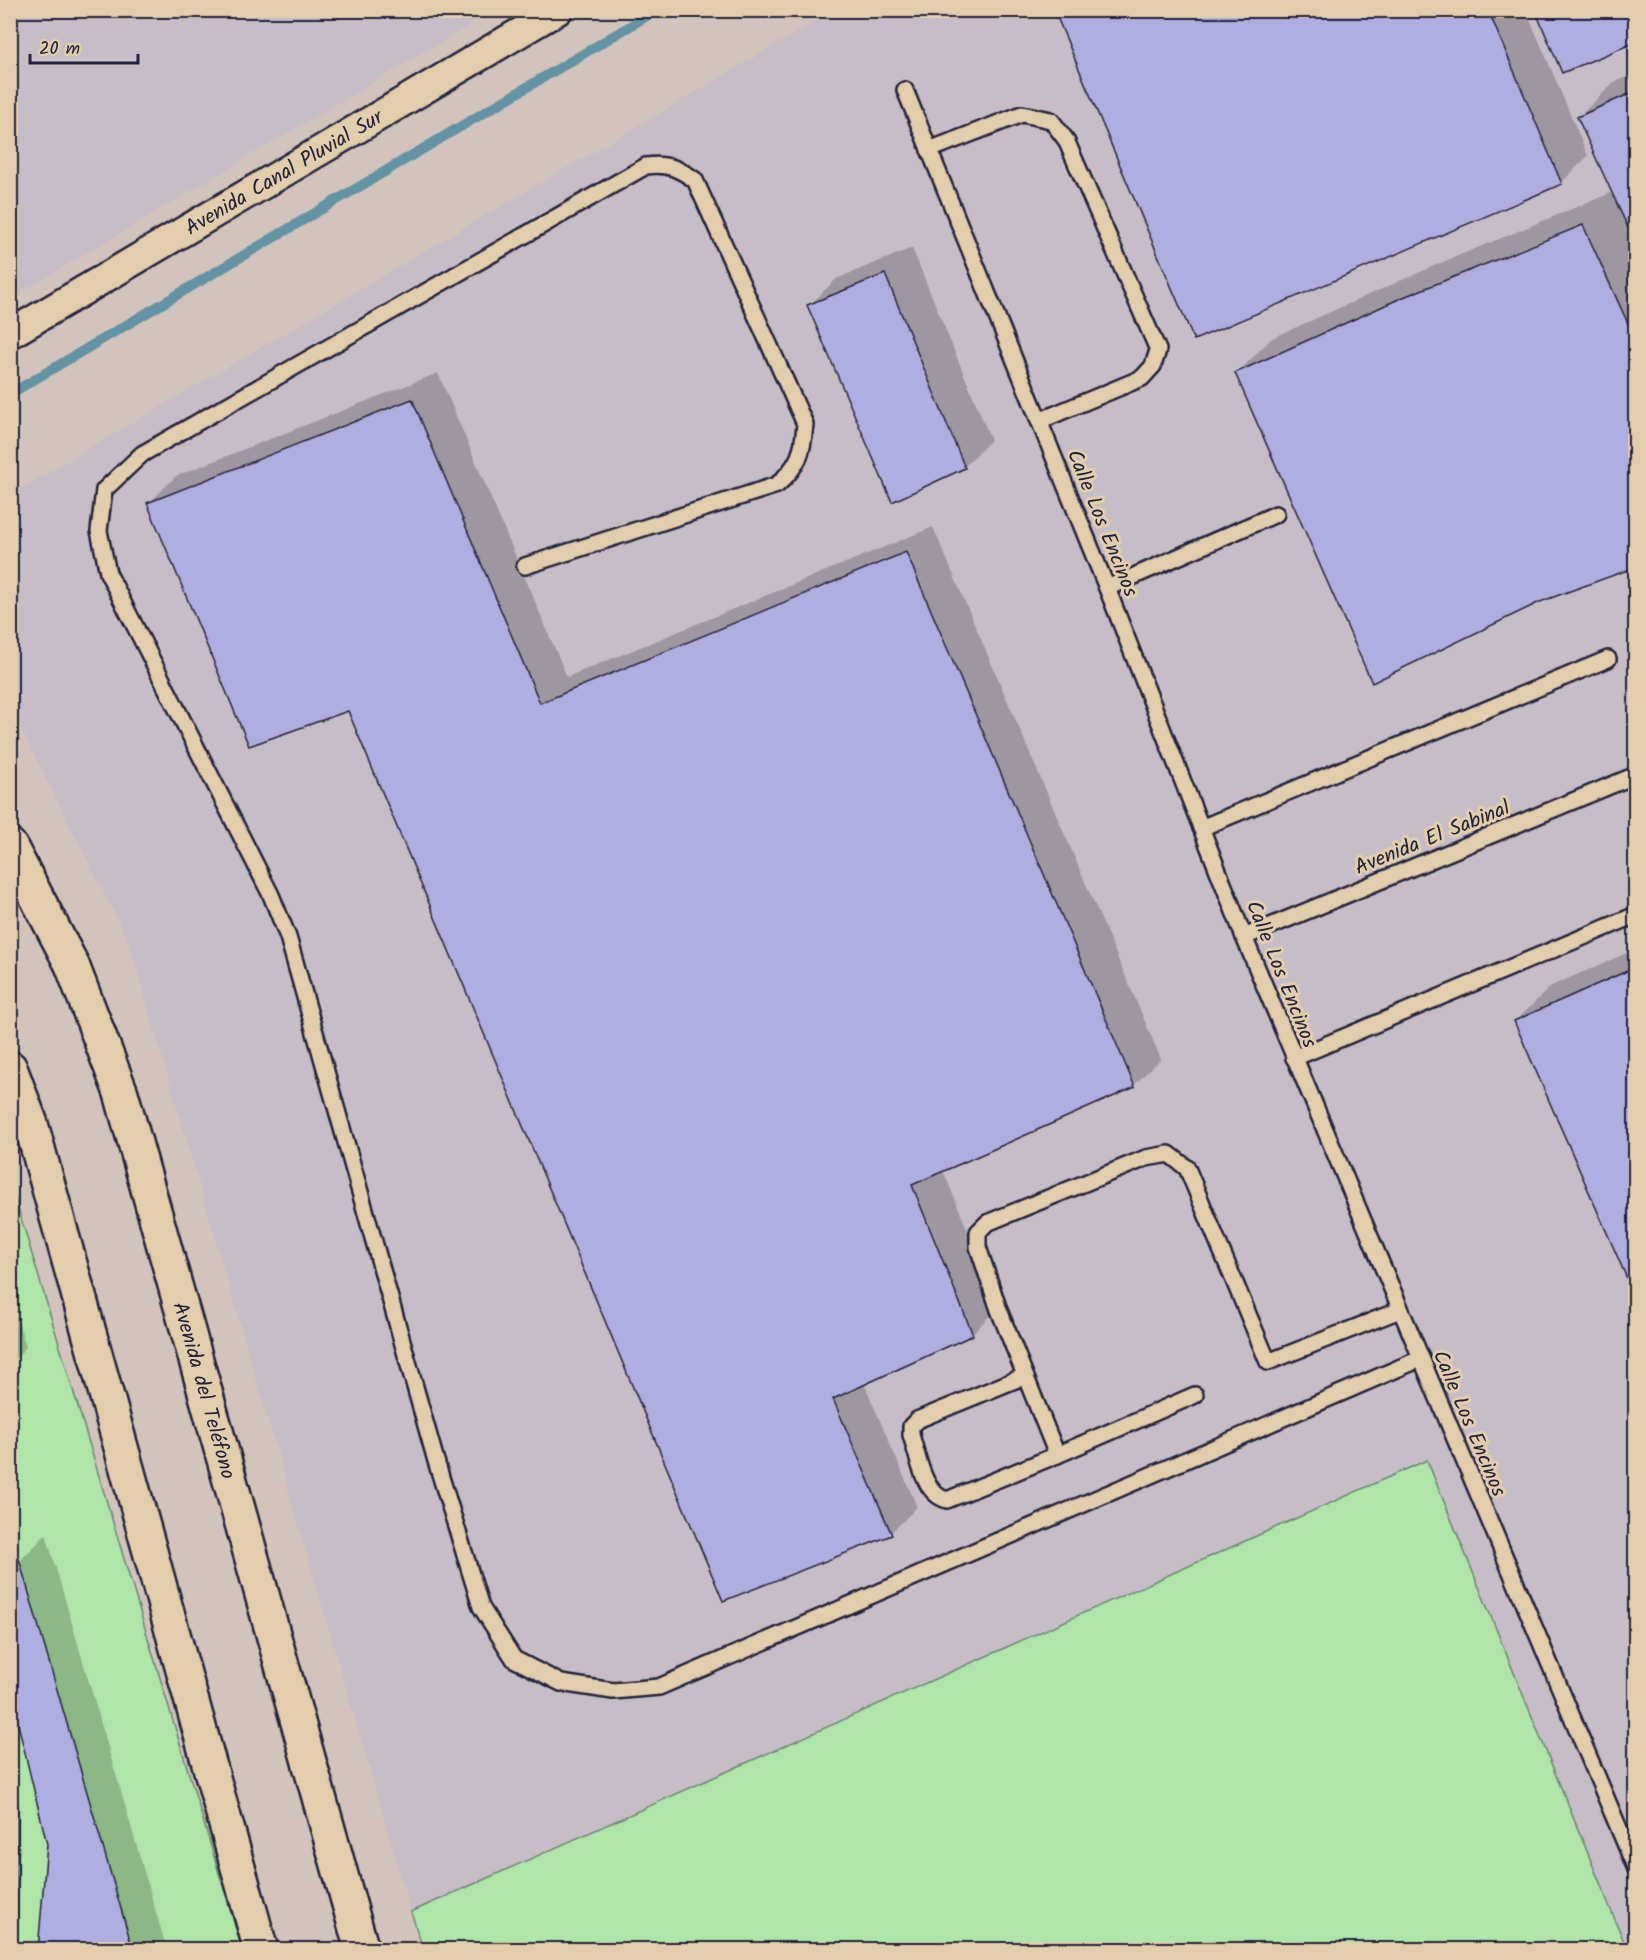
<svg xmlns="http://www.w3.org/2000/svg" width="1646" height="1960" viewBox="0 0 1646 1960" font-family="Kalam,sans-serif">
  <rect width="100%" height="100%" fill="#d2c4bc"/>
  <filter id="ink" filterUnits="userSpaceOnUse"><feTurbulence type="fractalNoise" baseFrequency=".0167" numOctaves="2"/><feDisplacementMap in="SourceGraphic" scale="12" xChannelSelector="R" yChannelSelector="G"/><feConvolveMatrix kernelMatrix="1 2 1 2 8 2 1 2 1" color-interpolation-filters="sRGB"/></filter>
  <g filter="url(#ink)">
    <g fill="#c7bdc7">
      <polygon points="11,10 493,10 493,11 11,298"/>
      <polygon points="833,11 1635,11 1635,1949 1627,1949 1426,1460 411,1912 129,943 11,709 10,495"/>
    </g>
    <g fill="#afe5a8" stroke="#688472" stroke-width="1.5">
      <polygon points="11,1185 242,1949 11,1949"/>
      <polygon points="1427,1460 1627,1949 423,1949 411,1912"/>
    </g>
    <g fill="#0003">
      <polygon points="1056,10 1526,10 1588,156 1561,183"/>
      <polygon points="1636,73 1636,565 1237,373 1272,338 1438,264 1613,192 1579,117 1614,82"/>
      <polygon points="912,248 991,440 964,467 809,306 836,279"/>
      <polygon points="438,373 567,677 933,527 1161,1059 1134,1085 943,1170 999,1307 972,1334 864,1383 917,1507 891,1533 348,709 149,503 176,476"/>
      <polygon points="1636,949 1636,1296 1516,1021 1551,986"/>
      <polygon points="10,1294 26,1347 10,1365"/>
      <polygon points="46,1534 167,1950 40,1950 49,1844 10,1571"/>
      <polygon points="10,1772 20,1849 10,1927"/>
    </g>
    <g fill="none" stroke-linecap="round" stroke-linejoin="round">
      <g stroke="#6393a5" stroke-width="10">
        <polyline points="10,394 657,10"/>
        <polyline points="10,1790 14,1807 13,1950"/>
      </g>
    </g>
    <g fill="#aeaee0" stroke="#22223b" stroke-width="1.5">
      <polygon points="1054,10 1488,10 1562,184 1194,340"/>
      <polygon points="1535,10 1636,10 1636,42 1562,73"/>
      <polygon points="1636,91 1636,245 1577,117"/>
      <polygon points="1583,225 1636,341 1636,567 1540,602 1372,683 1235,373 1401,298"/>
      <polygon points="885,274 965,468 892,502 807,305"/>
      <polygon points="412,399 540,703 906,552 1135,1087 912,1185 973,1335 833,1399 892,1535 723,1601 348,711 249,746 147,503"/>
      <polygon points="1636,967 1636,1299 1514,1021"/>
      <polygon points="19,1559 133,1950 38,1950 47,1844 10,1691 10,1569"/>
    </g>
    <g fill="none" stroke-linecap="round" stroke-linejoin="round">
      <defs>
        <g id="service">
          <polyline points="905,90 1107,588 1244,937 1636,1869"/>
          <polyline points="929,150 1022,114 1051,120 1066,140 1158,350 1153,366 1142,378 1039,421"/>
          <path d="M525 566 777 485C799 465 803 453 805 424L695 180C678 168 667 163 646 166L142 454 104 490 99 531 108 573 271 895 288 937 436 1461 481 1607 514 1659 561 1683 613 1691 659 1687 1420 1359"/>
          <polyline points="1107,588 1276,514"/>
          <polyline points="1201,828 1608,659"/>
          <polyline points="1244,937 1636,775"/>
          <polyline points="1294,1058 1636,915"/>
          <path d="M1025 1376 917 1420 911 1426V1435C918 1456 923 1494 947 1500L1057 1455 999 1310 978 1247V1232L987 1223 1146 1158 1169 1154 1187 1168 1268 1362 1400 1310"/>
          <polyline points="1057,1455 1195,1395"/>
        </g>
        <g id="minor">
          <path id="s1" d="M10 334 558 10"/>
        </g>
        <g id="primary">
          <path id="s2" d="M10 846 72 965 121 1093 362 1950"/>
          <polyline points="10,1068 31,1124 261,1950"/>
        </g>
      </defs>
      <use href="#service" stroke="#22223b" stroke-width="20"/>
      <use href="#minor" stroke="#22223b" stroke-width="33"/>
      <use href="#primary" stroke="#22223b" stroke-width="38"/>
      <use href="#service" stroke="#e2cdac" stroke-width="15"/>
      <use href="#minor" stroke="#e2cdac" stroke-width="28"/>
      <use href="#primary" stroke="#e2cdac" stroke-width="33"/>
    </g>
  </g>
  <g text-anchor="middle" stroke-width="6" stroke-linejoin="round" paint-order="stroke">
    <g font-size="21" fill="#22223b" stroke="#e2cdac">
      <text dy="7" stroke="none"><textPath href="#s1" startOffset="318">Avenida Canal Pluvial Sur</textPath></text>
      <text transform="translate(1103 523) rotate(68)" y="7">Calle Los Encinos</text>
      <text transform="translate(1432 837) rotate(-22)" y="7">Avenida El Sabinal</text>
      <text transform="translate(1282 974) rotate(68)" y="7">Calle Los Encinos</text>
      <text dy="7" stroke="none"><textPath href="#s2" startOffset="580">Avenida del Teléfono</textPath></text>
      <text transform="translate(1470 1423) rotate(67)" y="7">Calle Los Encinos</text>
    </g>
  </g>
  <rect width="1646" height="1960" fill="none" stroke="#e2cdac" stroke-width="36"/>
  <rect x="18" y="18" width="1610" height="1924" fill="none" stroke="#22223b" stroke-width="2" filter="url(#ink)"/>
  <path d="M30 54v9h108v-9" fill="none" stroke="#22223b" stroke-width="3"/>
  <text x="39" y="54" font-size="18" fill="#22223b" stroke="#e2cdac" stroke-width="4.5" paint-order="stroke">20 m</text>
</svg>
